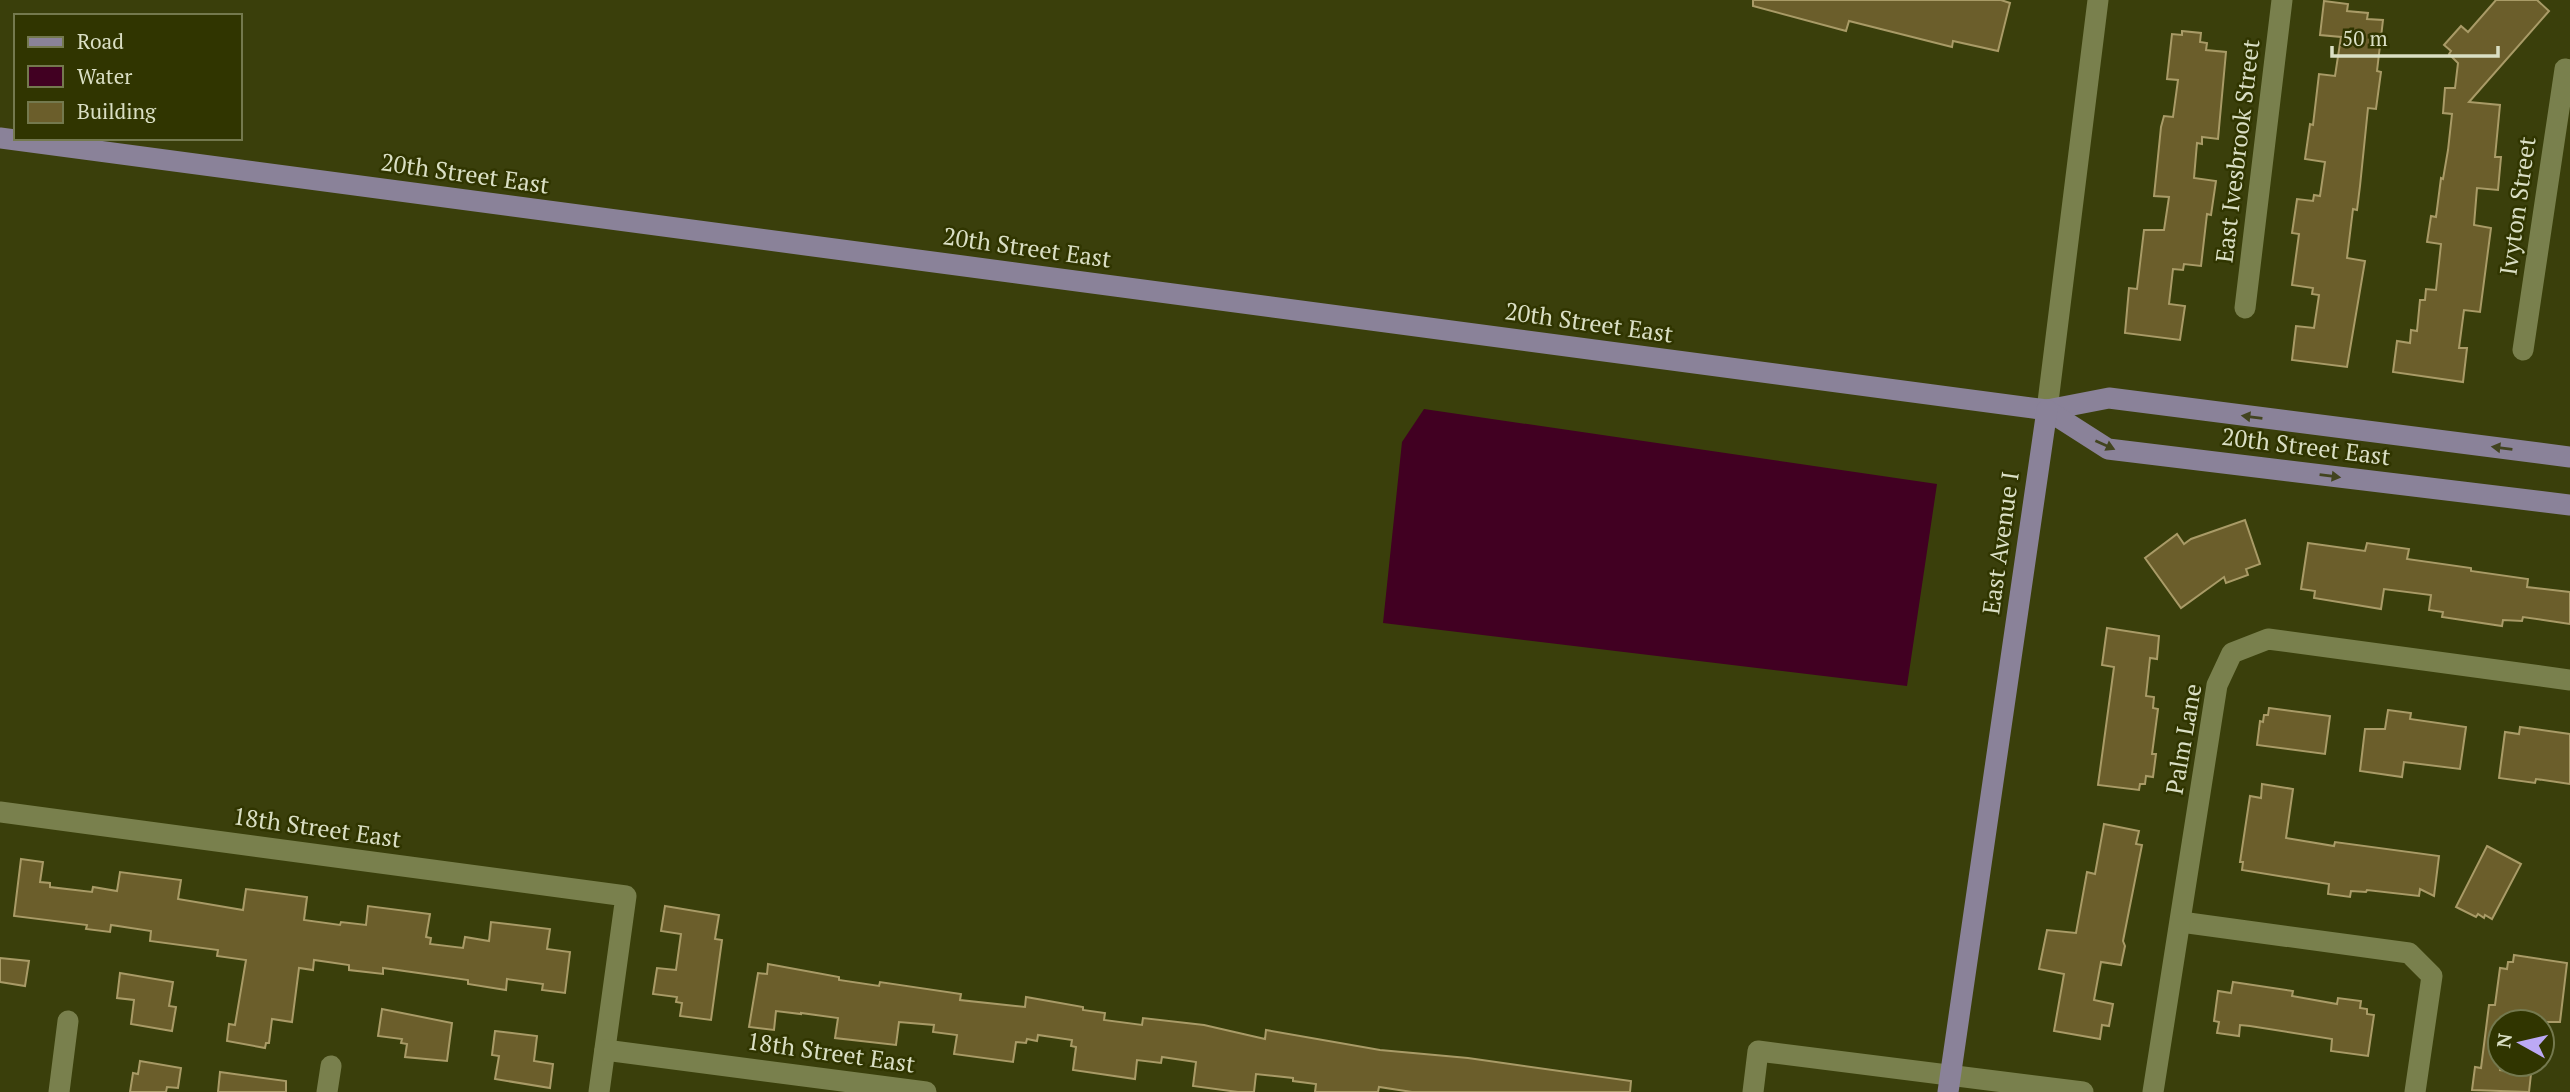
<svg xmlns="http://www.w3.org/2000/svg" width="2570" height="1092" viewBox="0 0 2570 1092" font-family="'PT Serif',serif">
  <rect width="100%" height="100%" fill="#3a3f0b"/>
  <polygon fill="#410022" points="1424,409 1937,484 1907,686 1383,623 1402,442"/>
  <g fill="#6b5e2b" stroke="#a99b67" stroke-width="2">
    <polygon points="1753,0 2001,0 2010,3 1998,51 1953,41 1952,47 1849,21 1846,31 1753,6"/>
    <polygon points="2496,0 2537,0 2549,11 2469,102 2500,105 2495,157 2501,157 2498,190 2477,188 2474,225 2491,228 2480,312 2464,310 2459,348 2467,348 2463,382 2393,372 2397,341 2410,343 2411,330 2417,331 2420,300 2425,300 2426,289 2436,290 2441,244 2427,242 2431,216 2436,217 2441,178 2443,179 2448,150 2452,114 2443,113 2445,88 2455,88 2458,63 2449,54 2451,51 2444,45 2461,26 2468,32"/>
    <polygon points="2324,1 2348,4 2347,11 2368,13 2367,19 2383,20 2377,71 2381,72 2376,109 2368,108 2360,186 2357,210 2353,209 2347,258 2365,261 2347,367 2292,360 2296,326 2314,328 2319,295 2312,294 2313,288 2292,285 2299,234 2292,233 2297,199 2313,201 2314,195 2320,196 2325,162 2305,159 2310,124 2313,125 2319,74 2335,76 2341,37 2320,35"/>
    <polygon points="2182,31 2201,33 2200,42 2207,43 2206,50 2226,52 2218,139 2202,137 2202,144 2197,143 2194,178 2216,181 2211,215 2207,214 2201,266 2184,264 2183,270 2173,269 2169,304 2185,306 2180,340 2125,333 2129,288 2137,289 2144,230 2164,230 2169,197 2154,196 2161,127 2164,116 2173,117 2178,80 2167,79 2172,34 2182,35"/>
    <polygon points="2245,520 2260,564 2246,569 2248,575 2226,583 2224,577 2181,608 2145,558 2177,534 2184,544 2191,539"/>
    <polygon points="2308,543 2365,551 2367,543 2409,549 2407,559 2471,568 2471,571 2528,579 2527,587 2570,592 2570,624 2523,617 2522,621 2503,620 2502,626 2442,617 2443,612 2429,610 2431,595 2384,589 2381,609 2314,598 2315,591 2301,589"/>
    <polygon points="2107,628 2159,636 2157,659 2150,658 2146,696 2154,697 2153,708 2158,709 2152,754 2156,754 2153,777 2146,776 2145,784 2140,784 2139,790 2098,785 2114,667 2102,665"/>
    <polygon points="2269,708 2330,716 2325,754 2257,745 2260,721 2263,722 2264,715 2268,715"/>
    <polygon points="2388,710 2411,713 2410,719 2466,727 2460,769 2404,762 2402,777 2360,771 2365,729 2385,729"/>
    <polygon points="2520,727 2570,734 2570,784 2536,779 2535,783 2499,778 2505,732 2519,734"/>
    <polygon points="2262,784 2293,789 2286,838 2334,846 2335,842 2439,856 2434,896 2420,889 2419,896 2367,890 2366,892 2351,891 2350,897 2328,894 2329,884 2242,870 2243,862 2240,862 2250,796 2261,798"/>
    <polygon points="2104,824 2139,831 2136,844 2142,845 2123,941 2125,946 2121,965 2101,962 2094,1000 2113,1004 2109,1026 2102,1025 2100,1039 2054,1031 2064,974 2039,969 2047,930 2076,933 2087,872 2095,874"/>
    <polygon points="2487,846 2521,864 2492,919 2485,915 2484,918 2478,914 2476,917 2456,907"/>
    <polygon points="21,859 43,862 40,882 50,883 50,887 92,892 93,887 117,891 120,872 181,880 178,899 243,910 246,889 307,897 304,920 340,925 341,922 366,925 368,906 430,914 426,937 431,938 430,944 463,948 465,937 489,941 491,922 550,929 547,949 570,952 565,993 542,990 543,984 507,979 506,990 468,984 468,980 383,968 383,974 349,970 349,965 314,960 313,970 299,968 292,1022 272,1019 269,1043 266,1043 265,1048 227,1041 229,1024 235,1025 246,960 217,956 218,950 150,941 151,931 111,925 110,932 86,929 87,925 14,916"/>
    <polygon points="665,906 719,915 715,939 722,940 711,1020 680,1016 682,1003 676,1002 677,997 653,994 657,968 676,970 681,934 661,931"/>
    <polygon points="2514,955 2567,963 2560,1022 2500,1022 2500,1070 2531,1074 2529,1092 2472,1090 2475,1067 2481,1068 2489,1005 2495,1005 2500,968 2507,969 2508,962 2513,962"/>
    <polygon points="0,958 29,961 25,986 0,982"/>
    <polygon points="768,964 839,977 839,980 879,986 880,982 961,994 960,1000 1025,1007 1026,997 1083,1007 1083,1010 1105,1013 1104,1020 1142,1025 1143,1018 1204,1025 1265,1039 1266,1030 1380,1050 1468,1058 1631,1081 1630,1092 1412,1092 1379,1087 1378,1092 1315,1092 1316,1084 1293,1081 1293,1078 1256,1074 1254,1092 1238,1092 1193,1086 1196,1062 1162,1057 1161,1063 1137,1060 1135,1079 1073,1070 1076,1047 1071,1046 1072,1040 1038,1035 1037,1041 1027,1039 1026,1043 1016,1042 1013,1062 954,1054 957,1035 933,1032 934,1025 899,1022 896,1045 835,1038 838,1018 801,1013 801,1014 776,1011 774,1030 749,1027 758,973 767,974"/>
    <polygon points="120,973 173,982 169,1006 176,1007 172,1031 131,1024 134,1000 117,998"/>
    <polygon points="2233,982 2293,991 2292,996 2337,1004 2338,998 2361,1001 2360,1008 2367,1009 2367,1014 2374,1015 2368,1056 2331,1051 2332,1039 2250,1026 2240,1025 2239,1036 2217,1033 2219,1022 2214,1021 2218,991 2231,993"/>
    <polygon points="382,1009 452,1023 447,1061 405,1057 407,1044 401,1043 402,1039 378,1036"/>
    <polygon points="495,1031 537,1036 534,1061 553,1064 550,1088 495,1079 499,1056 492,1055"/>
    <polygon points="140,1061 181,1068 178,1088 167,1087 166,1092 130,1092 133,1073 138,1074"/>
    <polygon points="220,1072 286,1081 286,1092 218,1092"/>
  </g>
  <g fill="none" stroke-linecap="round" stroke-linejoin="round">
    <g stroke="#79804d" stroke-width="21">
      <polyline points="2245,308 2282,0"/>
      <polyline points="2523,350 2565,69 2570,70"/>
      <polyline points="0,812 626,896 599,1092"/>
      <polyline points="2181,922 2409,953 2432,976 2415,1092"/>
      <polyline points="605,1050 926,1092"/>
      <polyline points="59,1092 68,1021"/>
      <polyline points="327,1092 331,1066"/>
      <polyline points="1753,1092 1758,1051 2083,1092"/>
      <polyline points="2153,1092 2217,685 2232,653 2268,639 2570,680"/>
    </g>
    <polyline stroke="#79804d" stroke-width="21" points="2047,410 2098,0"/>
    <g stroke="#8a8299" stroke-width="21">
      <polyline points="0,138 2047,410 2109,398 2570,457"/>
      <polyline points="2047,410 2108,449 2570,505"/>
      <polyline points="1948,1092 2047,410"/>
    </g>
  </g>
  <defs><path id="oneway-solid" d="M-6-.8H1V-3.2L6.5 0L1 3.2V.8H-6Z" transform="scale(1.75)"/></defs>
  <g fill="#42441f">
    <use href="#oneway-solid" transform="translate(2252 417) rotate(-173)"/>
    <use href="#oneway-solid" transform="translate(2105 445) rotate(24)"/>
    <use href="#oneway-solid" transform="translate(2502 448) rotate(-173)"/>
    <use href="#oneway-solid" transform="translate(2330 476) rotate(7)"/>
  </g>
  <g text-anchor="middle" stroke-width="5" stroke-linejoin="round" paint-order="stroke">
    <g font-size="24" fill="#dadfc4" stroke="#303500">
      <text transform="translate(2238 151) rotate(-83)" y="8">East Ivesbrook Street</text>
      <text transform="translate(465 174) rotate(8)" y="8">20th Street East</text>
      <text transform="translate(2518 206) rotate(-82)" y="8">Ivyton Street</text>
      <text transform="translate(1027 248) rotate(8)" y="8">20th Street East</text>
      <text transform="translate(1589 323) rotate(8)" y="8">20th Street East</text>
      <text transform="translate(2306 447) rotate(7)" y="8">20th Street East</text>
      <text transform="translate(2001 543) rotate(-82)" y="8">East Avenue I</text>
      <text transform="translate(2184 739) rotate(-80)" y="8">Palm Lane</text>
      <text transform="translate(317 828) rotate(8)" y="8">18th Street East</text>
      <text transform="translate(831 1053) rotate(8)" y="8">18th Street East</text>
    </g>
  </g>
  <rect x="14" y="14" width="228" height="126" fill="#303500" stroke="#74794e" stroke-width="2"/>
  <rect x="28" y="37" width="35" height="10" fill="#8a8299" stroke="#74794e" stroke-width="2"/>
  <text x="77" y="49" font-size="21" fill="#dadfc4">Road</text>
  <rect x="28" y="66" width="35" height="21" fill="#410022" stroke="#74794e" stroke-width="2"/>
  <text x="77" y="84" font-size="21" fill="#dadfc4">Water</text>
  <rect x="28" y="102" width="35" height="21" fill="#6b5e2b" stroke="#74794e" stroke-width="2"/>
  <text x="77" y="119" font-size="21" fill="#dadfc4">Building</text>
  <g transform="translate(2521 1043) rotate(278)"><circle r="33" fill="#303500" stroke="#74794e" stroke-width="2"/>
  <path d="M0-5L12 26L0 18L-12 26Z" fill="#bca9f5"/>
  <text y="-10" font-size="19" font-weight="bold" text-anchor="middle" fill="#dadfc4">N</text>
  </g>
  <path d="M2332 46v10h166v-10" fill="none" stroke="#dadfc4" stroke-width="3.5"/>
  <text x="2342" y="46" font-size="21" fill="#dadfc4" stroke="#303500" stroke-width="5" paint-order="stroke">50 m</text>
</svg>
